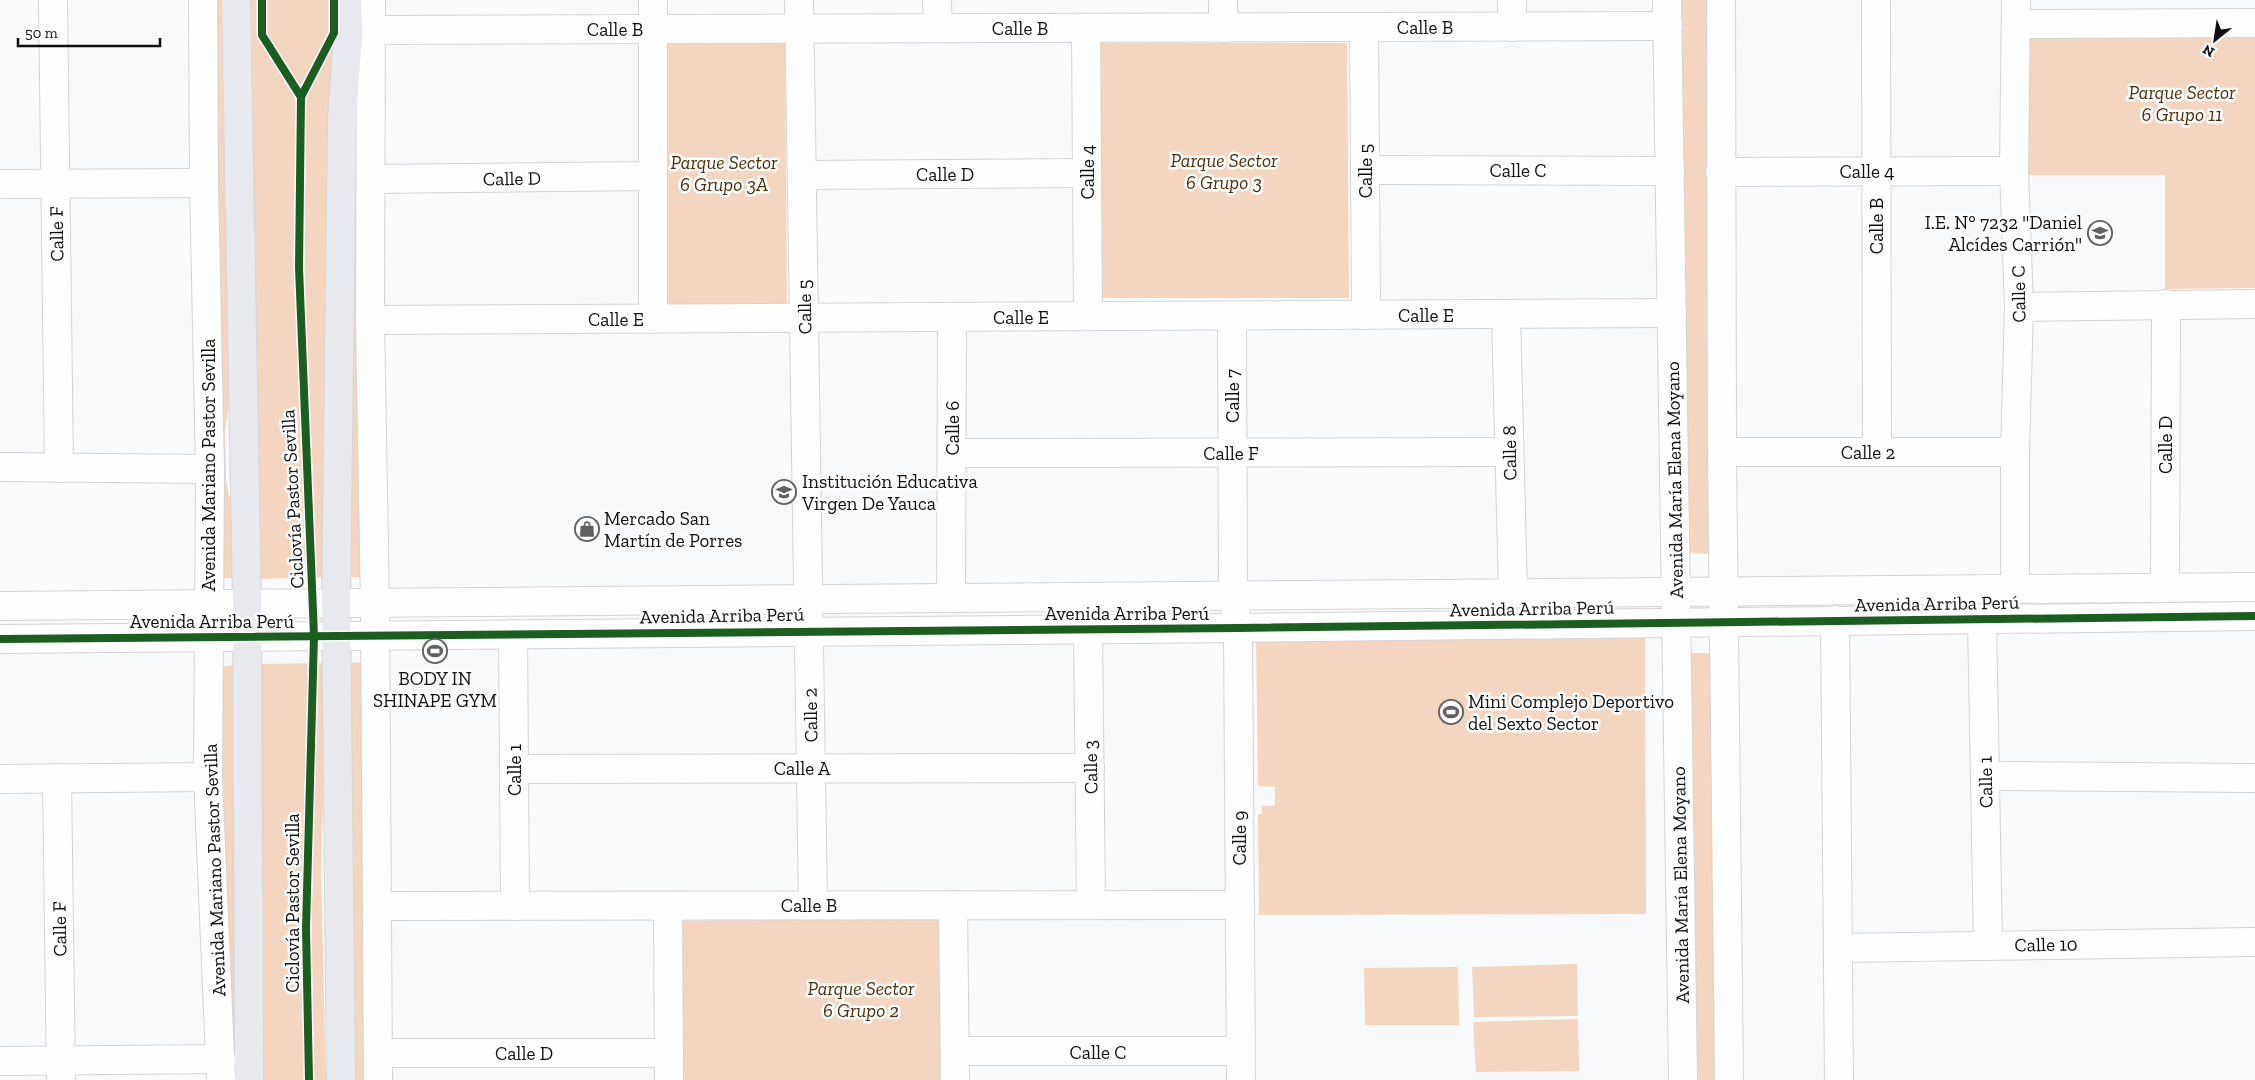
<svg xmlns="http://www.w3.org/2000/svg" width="2255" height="1080" viewBox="0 0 2255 1080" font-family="'Zilla Slab',serif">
  <rect width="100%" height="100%" fill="#f8f9fb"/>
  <g fill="#f3d5c0">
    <polygon points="212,0 228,0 233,374 225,432 226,480 235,524 235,578 218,578"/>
    <polygon points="251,0 338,0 324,577 258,579"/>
    <polygon points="1680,0 1707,0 1713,554 1684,553"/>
    <polygon points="2026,29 2255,31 2255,288 2165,289 2165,175 2028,175"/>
    <polygon points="785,40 787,304 664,305 661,41"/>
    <polygon points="1098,43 1347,43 1349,298 1100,298"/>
    <polygon points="357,120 367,577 346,577 351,284"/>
    <polygon points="1645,637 1646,914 1259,915 1258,814 1262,814 1262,806 1275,806 1275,787 1258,786 1256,638"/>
    <polygon points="1688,653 1713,653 1716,1080 1693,1080"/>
    <polygon points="365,662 367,1080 354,1080 348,663"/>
    <polygon points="327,663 321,868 326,1080 261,1080 257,664"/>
    <polygon points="235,665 239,1080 225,1080 219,667"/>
    <polygon points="941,918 944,1080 681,1080 679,921"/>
    <polygon points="1577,964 1578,1016 1474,1017 1472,967"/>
    <polygon points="1458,967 1459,1025 1365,1025 1364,968"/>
    <polygon points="1578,1019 1579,1071 1476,1072 1473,1022"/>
  </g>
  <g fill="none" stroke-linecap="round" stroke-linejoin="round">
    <defs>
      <g id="minor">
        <polyline points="53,0 59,468"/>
        <polyline points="203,0 204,183 210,469 208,777 221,1080"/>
        <polyline points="371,0 370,320 375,605 378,1080"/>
        <polyline points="653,0 653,319"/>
        <polyline points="799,0 813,905"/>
        <polyline points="937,0 938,28"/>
        <polyline points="1223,0 1223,28"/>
        <polyline points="1512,0 1512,27"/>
        <polyline points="1667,0 1683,1080"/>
        <polyline points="1721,0 1722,452 1729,1080"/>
        <polyline points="1876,0 1877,452"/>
        <polyline points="2016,24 2255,23"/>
        <polyline points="1364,27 1366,315"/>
        <polyline points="1086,28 1088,316"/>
        <polyline points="372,30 1668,26"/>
        <polyline points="1365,170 1670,171"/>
        <polyline points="1720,172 2014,171"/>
        <polyline points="802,175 1087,173"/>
        <polyline points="371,179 652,176"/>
        <polyline points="0,184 204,183"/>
        <polyline points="2019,307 2255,304"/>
        <polyline points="1506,315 1513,592"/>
        <polyline points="1232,316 1233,595 1238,628 1241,1080"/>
        <polyline points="370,320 1672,313"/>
        <polyline points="1722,452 2015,452"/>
        <polyline points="952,453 1509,452"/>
        <polyline points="0,467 210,469"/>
        <polyline points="2165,587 2166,304"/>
        <polyline points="2015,589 2015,452 2019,307 2014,171 2016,0"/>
        <polyline points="951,598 952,317"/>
        <polyline points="0,606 2255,587"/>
        <polyline points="1982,618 1988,945"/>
        <polyline points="1835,620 1839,1080"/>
        <polyline points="1088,629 1091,905"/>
        <polyline points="513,634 515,906"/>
        <polyline points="0,639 1238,628 2255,616"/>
        <polyline points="514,769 1090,768"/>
        <polyline points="1985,776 2255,778"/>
        <polyline points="57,778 61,1080"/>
        <polyline points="0,779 208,777"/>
        <polyline points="953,905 955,1080"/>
        <polyline points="378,906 1240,905"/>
        <polyline points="668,906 669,1080"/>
        <polyline points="1838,948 2255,942"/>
        <polyline points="955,1051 1240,1051"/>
        <polyline points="378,1053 669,1053"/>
        <polyline points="0,1061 221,1059"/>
      </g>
      <g id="major">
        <polyline points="236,0 247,604 249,1080"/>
        <polyline points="341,1080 336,604 342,118 348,35 347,0"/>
      </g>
    </defs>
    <use href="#minor" stroke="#d4d4d6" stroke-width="30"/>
    <use href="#major" stroke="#d6d6d7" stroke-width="30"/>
    <use href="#minor" stroke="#fefefe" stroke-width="28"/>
    <use href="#major" stroke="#e7e9ee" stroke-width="28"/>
    <defs>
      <g id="cycleway">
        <polyline points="262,0 262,35 301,97"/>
        <polyline points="0,639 1238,628 2255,616"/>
        <polyline points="309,1080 306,928 314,636 299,268 301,97 334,33 334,0"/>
      </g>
    </defs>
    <use href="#cycleway" stroke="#fff" stroke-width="11"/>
    <use href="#cycleway" stroke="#1b5e20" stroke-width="8"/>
  </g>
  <defs>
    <symbol id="school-ring" viewBox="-11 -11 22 22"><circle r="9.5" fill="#fff" stroke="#616162" stroke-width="1.5"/><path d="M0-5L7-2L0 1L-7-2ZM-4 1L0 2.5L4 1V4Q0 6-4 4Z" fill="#616162"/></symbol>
    <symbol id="shop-ring" viewBox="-11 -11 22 22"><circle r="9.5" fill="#fff" stroke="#616162" stroke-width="1.5"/><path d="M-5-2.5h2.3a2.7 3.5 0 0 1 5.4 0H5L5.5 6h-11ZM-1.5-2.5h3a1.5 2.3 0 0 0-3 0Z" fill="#616162"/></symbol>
    <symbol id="stadium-ring" viewBox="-11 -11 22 22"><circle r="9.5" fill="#fff" stroke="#616162" stroke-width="1.5"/><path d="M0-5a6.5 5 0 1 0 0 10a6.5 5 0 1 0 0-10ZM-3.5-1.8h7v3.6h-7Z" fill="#616162"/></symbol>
  </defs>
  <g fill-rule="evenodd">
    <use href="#school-ring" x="2086" y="219" width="28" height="28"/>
    <use href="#school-ring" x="770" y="478" width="28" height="28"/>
    <use href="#shop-ring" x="573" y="515" width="28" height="28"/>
    <use href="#stadium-ring" x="421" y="637" width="28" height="28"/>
    <use href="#stadium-ring" x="1437" y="698" width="28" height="28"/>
  </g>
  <g text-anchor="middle" stroke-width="5" stroke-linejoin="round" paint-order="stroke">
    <g font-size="19" fill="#0f0f10" stroke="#fff">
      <text x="1425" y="34">Calle B</text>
      <text x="1020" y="35">Calle B</text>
      <text x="615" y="36">Calle B</text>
      <text x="1518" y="177">Calle C</text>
      <text transform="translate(1365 171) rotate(-90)" y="7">Calle 5</text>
      <text x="1867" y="178">Calle 4</text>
      <text transform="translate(1087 172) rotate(-90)" y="7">Calle 4</text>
      <text x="945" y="181">Calle D</text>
      <text transform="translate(512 178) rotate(-1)" y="7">Calle D</text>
      <text transform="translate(1876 226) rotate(-90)" y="7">Calle B</text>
      <text transform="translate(56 234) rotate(-91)" y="7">Calle F</text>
      <text transform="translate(2018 294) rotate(-91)" y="7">Calle C</text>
      <text transform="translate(804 307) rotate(-91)" y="7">Calle 5</text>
      <text x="1426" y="322">Calle E</text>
      <text x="1021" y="324">Calle E</text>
      <text x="616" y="326">Calle E</text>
      <text transform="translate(1232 396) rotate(-90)" y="7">Calle 7</text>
      <text transform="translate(952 428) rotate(-90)" y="7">Calle 6</text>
      <text transform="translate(2165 445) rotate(-90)" y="7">Calle D</text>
      <text x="1868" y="459">Calle 2</text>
      <text x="1231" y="460">Calle F</text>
      <text transform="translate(1509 453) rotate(-91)" y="7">Calle 8</text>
      <text transform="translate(208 465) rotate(-90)" y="7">Avenida Mariano Pastor Sevilla</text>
      <text transform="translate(1674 480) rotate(-91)" y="7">Avenida María Elena Moyano</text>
      <text transform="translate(292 499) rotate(-93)" y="7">Ciclovía Pastor Sevilla</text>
      <text transform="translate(1937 603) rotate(-1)" y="7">Avenida Arriba Perú</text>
      <text transform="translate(1532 608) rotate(-1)" y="7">Avenida Arriba Perú</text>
      <text x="1127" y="620">Avenida Arriba Perú</text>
      <text transform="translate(722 615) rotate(-1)" y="7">Avenida Arriba Perú</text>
      <text x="212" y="628">Avenida Arriba Perú</text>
      <text transform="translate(810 715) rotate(-91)" y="7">Calle 2</text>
      <text transform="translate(1090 767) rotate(-91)" y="7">Calle 3</text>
      <text x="802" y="775">Calle A</text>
      <text transform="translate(514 770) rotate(-90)" y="7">Calle 1</text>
      <text transform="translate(1985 782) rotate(-91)" y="7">Calle 1</text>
      <text transform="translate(1239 838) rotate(-90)" y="7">Calle 9</text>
      <text transform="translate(214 870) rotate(-92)" y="7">Avenida Mariano Pastor Sevilla</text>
      <text transform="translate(1680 885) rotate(-91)" y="7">Avenida María Elena Moyano</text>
      <text transform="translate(292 903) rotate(-90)" y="7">Ciclovía Pastor Sevilla</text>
      <text x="809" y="912">Calle B</text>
      <text transform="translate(59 929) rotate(-91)" y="7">Calle F</text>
      <text transform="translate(2046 944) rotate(-1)" y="7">Calle 10</text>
      <text x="1098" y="1059">Calle C</text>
      <text x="524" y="1060">Calle D</text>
    </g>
    <g font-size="19" font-style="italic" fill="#532b04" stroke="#fff">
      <text x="2182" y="99">Parque Sector<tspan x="2182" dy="22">6 Grupo 11</tspan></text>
      <text x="1224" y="167">Parque Sector<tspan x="1224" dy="22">6 Grupo 3</tspan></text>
      <text x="724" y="169">Parque Sector<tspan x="724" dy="22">6 Grupo 3A</tspan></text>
      <text x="861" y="995">Parque Sector<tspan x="861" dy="22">6 Grupo 2</tspan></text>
    </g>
    <g font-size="19" fill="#0f0f10" stroke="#fff" text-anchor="start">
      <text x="2082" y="229" text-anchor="end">I.E. N° 7232 "Daniel<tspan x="2082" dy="22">Alcídes Carrión"</tspan></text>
      <text x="802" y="488">Institución Educativa<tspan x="802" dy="22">Virgen De Yauca</tspan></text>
      <text x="604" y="525">Mercado San<tspan x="604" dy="22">Martín de Porres</tspan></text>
      <text x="435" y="685" text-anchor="middle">BODY IN<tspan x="435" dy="22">SHINAPE GYM</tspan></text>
      <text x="1468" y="708">Mini Complejo Deportivo<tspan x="1468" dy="22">del Sexto Sector</tspan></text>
    </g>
  </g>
  <g transform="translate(2215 40) rotate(210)" stroke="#ffffff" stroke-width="4" paint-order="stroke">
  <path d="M0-4L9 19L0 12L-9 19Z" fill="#0f0f10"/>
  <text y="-8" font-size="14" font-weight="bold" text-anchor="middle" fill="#0f0f10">N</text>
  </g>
  <path d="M18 38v8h142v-8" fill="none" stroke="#0f0f10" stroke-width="2.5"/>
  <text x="25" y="38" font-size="15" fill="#0f0f10" stroke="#ffffff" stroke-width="4" paint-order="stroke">50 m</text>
</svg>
